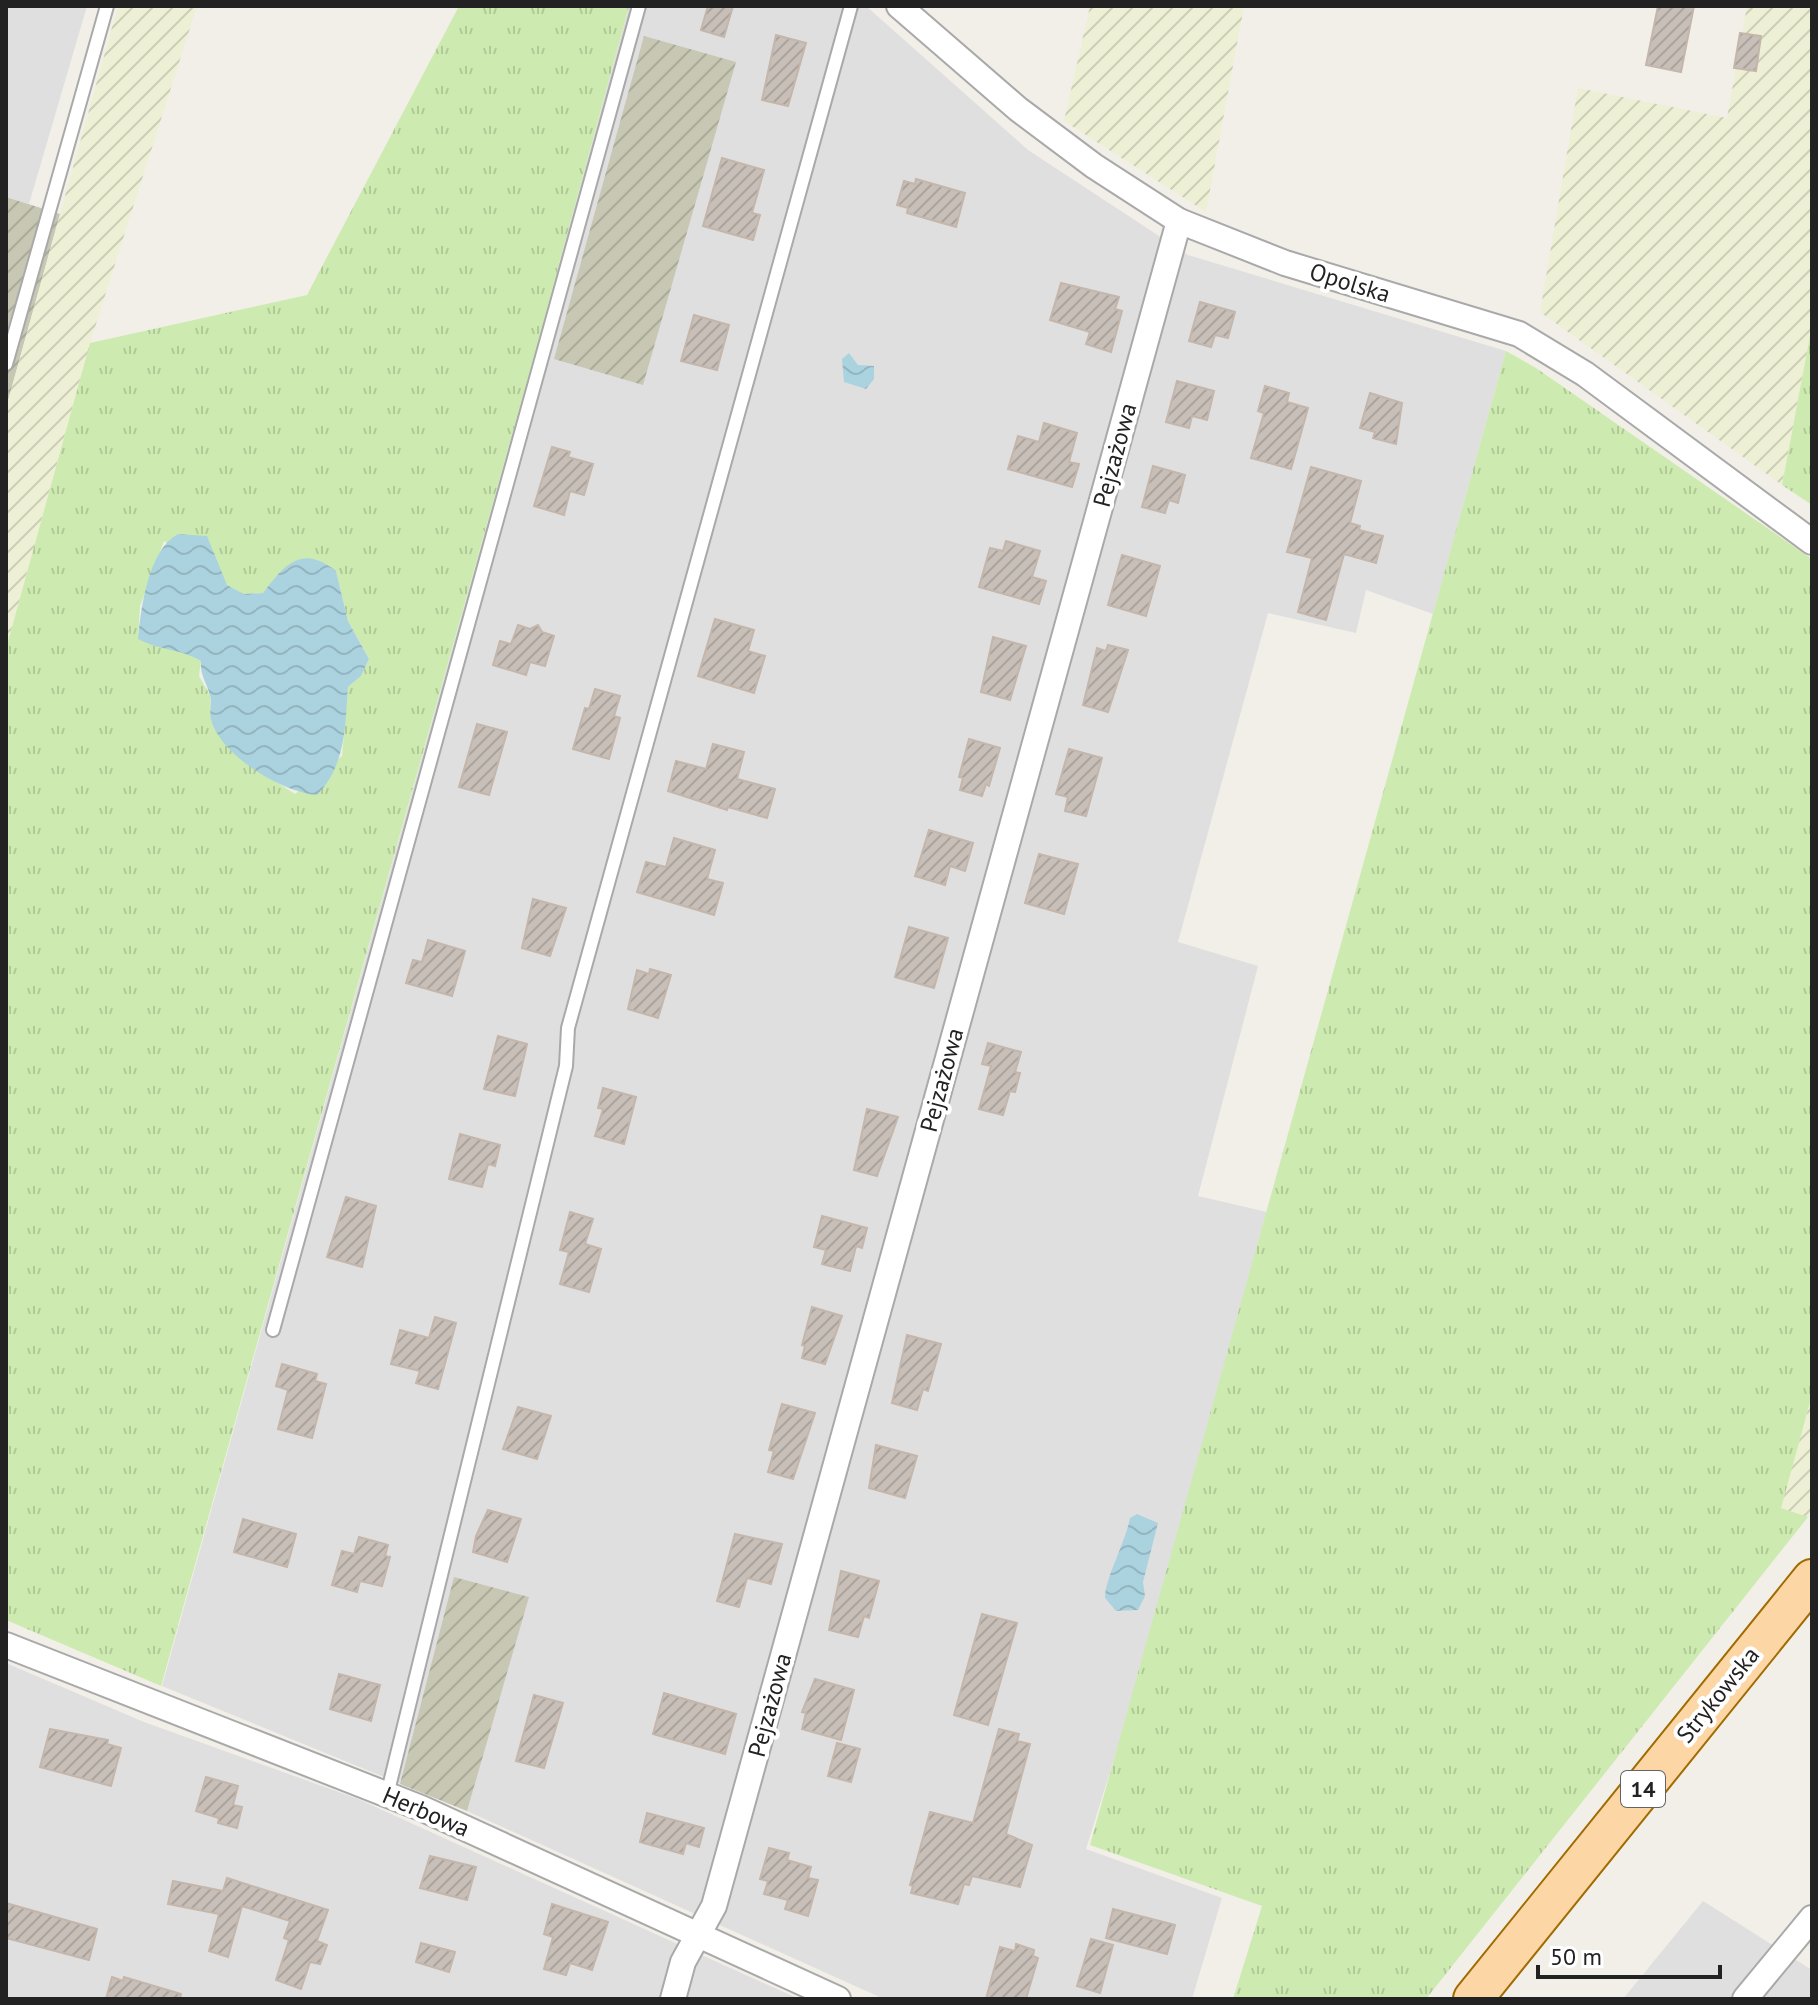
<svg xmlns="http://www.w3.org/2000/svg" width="1818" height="2005" viewBox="0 0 1818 2005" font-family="'PT Sans',sans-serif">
  <defs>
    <pattern id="construction-furrows" width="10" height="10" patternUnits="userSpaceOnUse" patternTransform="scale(2)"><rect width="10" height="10" fill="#c7c7b4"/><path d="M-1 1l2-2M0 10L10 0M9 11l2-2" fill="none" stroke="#abab9a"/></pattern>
    <pattern id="farmland-furrows" width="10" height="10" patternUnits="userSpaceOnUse" patternTransform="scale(2)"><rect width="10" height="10" fill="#eef0d5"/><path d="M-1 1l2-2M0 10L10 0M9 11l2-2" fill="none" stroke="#ccceb7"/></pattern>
    <pattern id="grass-tufts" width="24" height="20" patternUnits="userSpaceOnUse" patternTransform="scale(2)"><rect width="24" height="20" fill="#cdebb0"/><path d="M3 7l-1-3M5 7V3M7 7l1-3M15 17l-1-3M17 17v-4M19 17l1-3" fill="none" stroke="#b0c997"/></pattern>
    <pattern id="water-waves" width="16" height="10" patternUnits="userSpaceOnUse" patternTransform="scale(2)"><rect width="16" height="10" fill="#aad3df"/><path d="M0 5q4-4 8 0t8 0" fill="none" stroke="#92b5bf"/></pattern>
    <pattern id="building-hatch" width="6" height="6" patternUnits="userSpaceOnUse" patternTransform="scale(2)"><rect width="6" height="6" fill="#c7bfb8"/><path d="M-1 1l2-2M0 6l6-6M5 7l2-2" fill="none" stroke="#aba49e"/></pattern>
  </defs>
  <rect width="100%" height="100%" fill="#f2efe9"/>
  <g fill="#e0dfdf">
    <polygon points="6,6 87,6 29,204 6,197"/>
    <polygon points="629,6 866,6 1028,150 1188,255 1506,351 1433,614 1366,590 1356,633 1268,613 1178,942 1258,966 1198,1196 1267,1212 1128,1714 1086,1849 1222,1898 1192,1999 884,1999 467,1811 162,1686 536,349"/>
    <polygon points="6,1663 144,1722 358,1799 799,1999 6,1999"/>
    <polygon points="1703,1901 1812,1970 1812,1999 1623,1999"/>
  </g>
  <g fill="url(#construction-furrows)">
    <polygon points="644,36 736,62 643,385 554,359"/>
    <polygon points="6,197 60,214 6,408"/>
    <polygon points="454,1577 529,1597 467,1811 400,1784"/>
  </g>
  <g fill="url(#farmland-furrows)">
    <polygon points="118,6 197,6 90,343 6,649 6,408"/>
    <polygon points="1090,6 1244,6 1206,212 1064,121"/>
    <polygon points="1747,6 1812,6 1812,325 1782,485 1540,312 1578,88 1727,118"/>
    <polygon points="1812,1395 1812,1512 1808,1517 1780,1509"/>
  </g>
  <g fill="url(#grass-tufts)" fill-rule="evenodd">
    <path d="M459 6H629L536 349 161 1686 6 1620V649L90 343 307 295ZM164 541 227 585 244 594 263 593C284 566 305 546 336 571L348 621 369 659 361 676 348 687 342 756 295 794 242 760 211 721 210 695 199 676 201 661 179 648 138 639 140 606Z"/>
    <polygon points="1812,325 1812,505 1782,485"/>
    <polygon points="1506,351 1536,368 1812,559 1812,1395 1781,1508 1808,1517 1426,1999 1233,1999 1262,1906 1090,1845"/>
  </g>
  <g fill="url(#water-waves)">
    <polygon points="849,353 858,365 874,366 874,379 866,389 844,382 842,359"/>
    <path d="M178 534 207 536 227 585 244 594 263 593C285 564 302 544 336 571L348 621 369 659 361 676 348 687C345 727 346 765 317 795 283 793 221 756 211 720 209 712 212 703 210 695 206 681 200 676 201 661 179 648 160 651 138 639 141 608 148 550 178 534Z"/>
    <path d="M1137 1514 1158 1523 1143 1582 1145 1596 1138 1610 1116 1611 1105 1598C1105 1578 1125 1544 1130 1518Z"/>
  </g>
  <g fill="url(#building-hatch)" stroke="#c4b6ab" stroke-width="2">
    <polygon points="708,6 733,6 724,37 701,30"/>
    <polygon points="1658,6 1694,6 1681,72 1646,65"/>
    <polygon points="1740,33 1761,36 1756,71 1734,68"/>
    <polygon points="776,35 806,43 788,106 762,100"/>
    <polygon points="722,158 764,170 752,213 760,215 753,240 703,226"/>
    <polygon points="916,179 965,193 956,227 907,213 908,208 897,205 904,181 915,184"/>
    <polygon points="1061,283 1119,297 1115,309 1122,311 1111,352 1086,344 1090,332 1050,320"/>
    <polygon points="1200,302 1235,312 1228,338 1215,335 1211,347 1189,341"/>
    <polygon points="694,315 729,325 717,370 681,361"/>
    <polygon points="1177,381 1214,391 1207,420 1192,416 1189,428 1166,422"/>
    <polygon points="1265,386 1289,393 1287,402 1308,408 1291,469 1251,458 1264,413 1258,411"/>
    <polygon points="1370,393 1402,403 1396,444 1373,438 1375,432 1360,428"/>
    <polygon points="1044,423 1077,433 1069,462 1079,464 1072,487 1008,469 1018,436 1039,442"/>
    <polygon points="552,447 570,452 568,457 593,464 584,495 570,491 564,515 534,506"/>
    <polygon points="1153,466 1185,475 1178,503 1169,500 1165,513 1142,507"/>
    <polygon points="1311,467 1361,481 1350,523 1360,526 1359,530 1383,536 1376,563 1344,554 1326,620 1298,612 1312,558 1287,552"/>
    <polygon points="1006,541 1040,551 1032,577 1046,581 1039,604 979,587 990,548 1003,551"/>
    <polygon points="1122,555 1160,566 1146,616 1108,605"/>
    <polygon points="715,619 754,630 748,651 765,656 754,693 698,676"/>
    <polygon points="518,625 530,629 538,625 542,632 554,636 545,666 530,662 526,675 493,665 500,641 511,644"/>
    <polygon points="993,637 1026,646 1010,700 981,692"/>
    <polygon points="1108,645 1128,650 1108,712 1083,705 1097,648 1106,651"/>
    <polygon points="595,689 620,696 614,716 620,718 609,759 573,749 585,708 589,709"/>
    <polygon points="477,724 507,732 489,795 459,787"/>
    <polygon points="969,739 1000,748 989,786 986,784 982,796 960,790 963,778 959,777"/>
    <polygon points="713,744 744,752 737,779 775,789 767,818 728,807 727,810 668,791 676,761 706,769"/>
    <polygon points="1069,749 1102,758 1086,816 1065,811 1068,797 1056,794"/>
    <polygon points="929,830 973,843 965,871 950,866 945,885 915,876"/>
    <polygon points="674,838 715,850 707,879 723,883 714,915 637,892 646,862 666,867"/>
    <polygon points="1039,854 1078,864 1064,914 1025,903"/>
    <polygon points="533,899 566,908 550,956 522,948"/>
    <polygon points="909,927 948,938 934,988 895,977"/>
    <polygon points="428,940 465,951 452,996 406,983 413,960 422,962"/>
    <polygon points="650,969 671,975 658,1018 628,1009 637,970 649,974"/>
    <polygon points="498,1036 527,1044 515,1096 484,1089"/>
    <polygon points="988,1043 1021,1052 1015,1072 1020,1073 1015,1092 1010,1091 1003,1115 979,1109 991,1066 982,1064"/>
    <polygon points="603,1088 636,1097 624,1144 595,1136 603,1109 598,1108"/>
    <polygon points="867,1109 898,1117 877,1176 854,1170"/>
    <polygon points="460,1134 500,1145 495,1166 488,1164 482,1187 449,1179"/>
    <polygon points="346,1197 376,1206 362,1267 327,1257"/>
    <polygon points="570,1212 593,1219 585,1244 601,1249 589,1292 560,1284 569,1252 560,1250"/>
    <polygon points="822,1216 867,1228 862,1248 856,1246 850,1271 822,1264 826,1250 814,1247"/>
    <polygon points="812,1307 842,1316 825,1364 802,1358 805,1346 802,1345"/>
    <polygon points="435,1317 456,1323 438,1389 416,1383 420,1371 391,1364 400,1330 429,1338"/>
    <polygon points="907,1335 941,1344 928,1391 923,1389 917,1410 892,1403"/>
    <polygon points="282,1364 317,1374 315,1381 326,1384 312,1438 278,1429 288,1390 276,1386"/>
    <polygon points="782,1404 815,1413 793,1479 768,1472 774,1451 769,1450"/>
    <polygon points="518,1407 551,1416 537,1459 503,1449"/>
    <polygon points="876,1445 917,1456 905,1498 869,1488"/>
    <polygon points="488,1510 521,1519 507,1562 473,1552 476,1536"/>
    <polygon points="243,1519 296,1534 287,1567 234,1552"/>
    <polygon points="735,1534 782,1544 771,1584 747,1578 739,1607 717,1601"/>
    <polygon points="359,1537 388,1545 385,1556 390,1557 382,1586 360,1581 357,1592 332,1585 342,1551 354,1554"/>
    <polygon points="841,1571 879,1581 869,1618 864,1616 858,1637 829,1630"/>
    <polygon points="982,1614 1017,1623 988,1725 954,1715"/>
    <polygon points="339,1674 380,1685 371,1721 330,1709"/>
    <polygon points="815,1679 854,1690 841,1740 802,1729 806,1713 802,1712"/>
    <polygon points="664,1693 736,1714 725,1754 653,1734"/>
    <polygon points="534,1695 563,1703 544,1768 516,1761"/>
    <polygon points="50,1729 108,1740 107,1744 121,1748 111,1786 40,1767"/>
    <polygon points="999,1729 1019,1734 1017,1741 1030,1744 1006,1834 1032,1845 1020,1887 972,1876 969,1885 964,1884 958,1904 911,1893 913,1886 910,1885 930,1812 973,1823"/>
    <polygon points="837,1743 860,1749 851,1782 828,1776"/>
    <polygon points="206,1777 238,1786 233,1805 242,1807 237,1828 218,1823 219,1818 196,1811"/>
    <polygon points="647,1813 704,1828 699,1847 686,1843 683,1854 640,1842"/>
    <polygon points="769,1848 789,1853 787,1860 811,1867 808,1878 818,1880 808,1916 785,1909 788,1900 764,1894 768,1881 760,1879"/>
    <polygon points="430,1856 476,1867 467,1900 420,1888"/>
    <polygon points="227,1878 328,1910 317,1941 327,1945 320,1964 310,1962 301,1989 276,1980 289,1940 284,1938 290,1921 242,1906 228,1957 209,1951 219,1914 168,1904 173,1881 223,1891"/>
    <polygon points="6,1903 97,1929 89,1960 6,1938"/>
    <polygon points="552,1904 608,1922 592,1970 570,1963 566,1975 544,1969 553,1937 544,1934"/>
    <polygon points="1113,1909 1175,1925 1167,1954 1106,1938"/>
    <polygon points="1091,1939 1113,1945 1100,1993 1077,1986"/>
    <polygon points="421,1943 455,1952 449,1972 416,1962"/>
    <polygon points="1016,1944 1034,1950 1033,1956 1038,1958 1026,1999 986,1999 1000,1947 1015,1951"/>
    <polygon points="112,1977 123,1981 124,1977 181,1994 180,1999 106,1999"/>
  </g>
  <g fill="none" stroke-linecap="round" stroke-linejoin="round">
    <defs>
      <g id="lane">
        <polyline points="6,364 107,6"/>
        <polyline points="273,1330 639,6"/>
        <polyline points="387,1795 566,1066 568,1028 851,6"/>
      </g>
      <g id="street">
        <polyline points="899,6 1018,109 1094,166 1179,221 1285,263 1519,334 1585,374 1812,542"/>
        <polyline points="6,1645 421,1808 838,1999"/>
        <polyline points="673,1999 683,1962 714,1906 1179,221"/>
        <polyline points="1745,1999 1812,1918"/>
      </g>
      <polyline id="primary" points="1473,1999 1812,1579"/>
    </defs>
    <use href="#lane" stroke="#a9a9a9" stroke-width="16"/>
    <use href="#street" stroke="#a9a9a9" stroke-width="28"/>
    <use href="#primary" stroke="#a06b00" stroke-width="42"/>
    <use href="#lane" stroke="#fff" stroke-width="12"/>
    <use href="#street" stroke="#fff" stroke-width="24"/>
    <use href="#primary" stroke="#fcd6a4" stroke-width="38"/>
  </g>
  <g text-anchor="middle" stroke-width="8" stroke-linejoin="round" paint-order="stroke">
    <rect fill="#fff" stroke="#646464" stroke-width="2" x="1621" y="1771" width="44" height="36" rx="6"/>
    <g font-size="22" font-weight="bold" fill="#222">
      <text x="1643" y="1797">14</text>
    </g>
    <g font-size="24" fill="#222" stroke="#fff">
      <text transform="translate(1350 283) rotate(17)" y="8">Opolska</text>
      <text transform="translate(1115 455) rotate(-75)" y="8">Pejzażowa</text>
      <text transform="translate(942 1080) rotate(-75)" y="8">Pejzażowa</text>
      <text transform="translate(1718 1695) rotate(-51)" y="8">Strykowska</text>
      <text transform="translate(770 1705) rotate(-75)" y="8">Pejzażowa</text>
      <text transform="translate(426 1812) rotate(23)" y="8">Herbowa</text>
    </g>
  </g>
  <rect width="1818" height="2005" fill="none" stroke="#222222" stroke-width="16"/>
  <path d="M1538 1965v12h182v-12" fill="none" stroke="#222222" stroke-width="4"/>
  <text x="1550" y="1965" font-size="24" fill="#222222" stroke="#ffffff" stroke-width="6" paint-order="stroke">50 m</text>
</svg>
